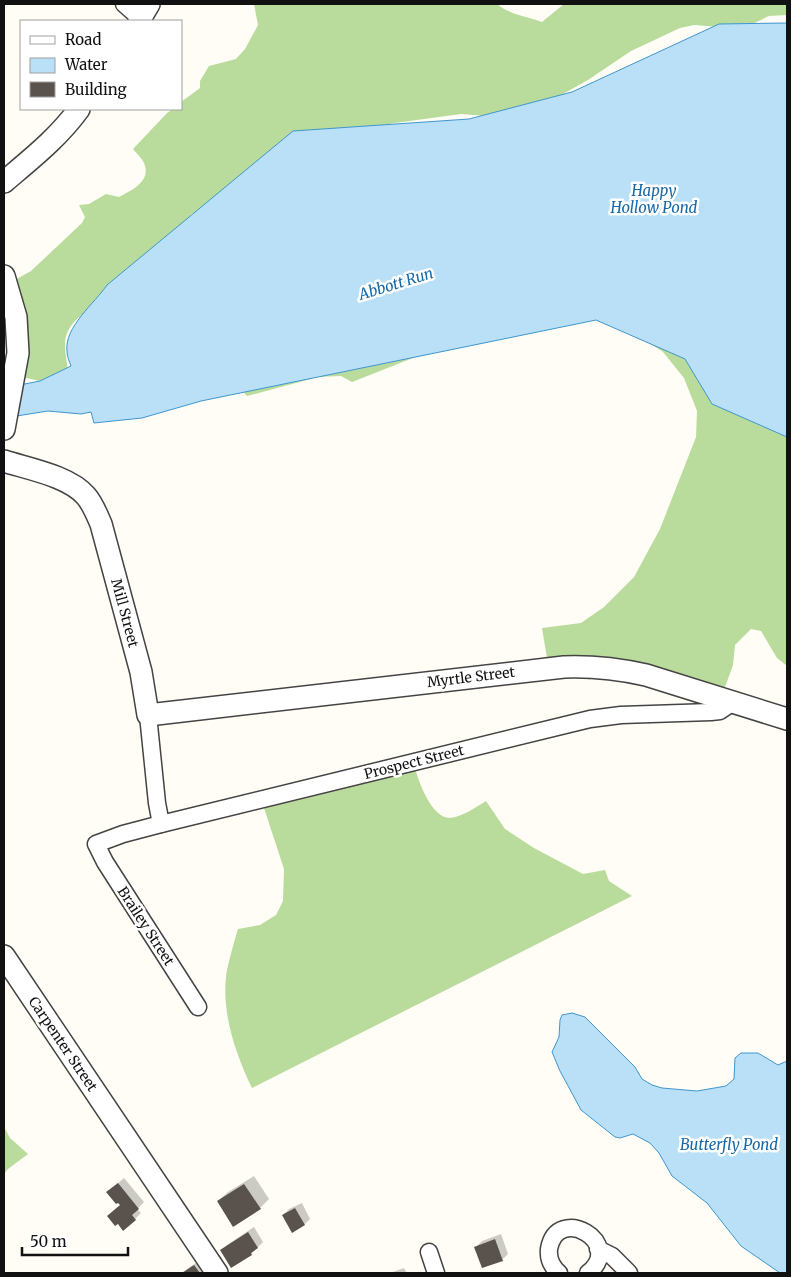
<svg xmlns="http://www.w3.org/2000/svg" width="791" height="1277" viewBox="0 0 791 1277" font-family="Merriweather,serif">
  <rect width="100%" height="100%" fill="#fffdf5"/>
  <g fill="#b9dc9c">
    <path d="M254 4H497C510 15 527 16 542 22L564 4H787V15L769 16 748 26 732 28 694 25 680 28 631 51 588 80 563 94 539 103 487 116 461 114 395 123 322 136 212 207 191 214 190 224 77 319C59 337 66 349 68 372L43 382 27 378 11 382 12 337 4 286 31 271 82 223 85 217 79 205 89 204 106 194 119 197C130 191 150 182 145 166 144 160 137 154 133 149L167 113 173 109H181V102L200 88V81L209 66 236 59 245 49 258 25Z"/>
    <path d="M573 299C590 301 643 311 655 320 671 333 685 358 696 375 708 394 735 409 757 413 766 414 777 413 787 413V666L777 658 761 631 751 629 735 645 733 665 721 698 633 677 603 673 589 680 586 671C574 667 561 669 549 670L542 628 581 623 604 607 634 577 660 529 696 437 697 411 684 378 663 352 609 317 523 326 428 352 352 382 341 376 318 377 247 396 241 389 340 354 464 324 526 305Z"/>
    <path d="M415 768C419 783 432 818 450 818 462 817 476 807 486 801L505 829 534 848 583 874 605 870 609 881 632 896 252 1088C235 1053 220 1009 227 970 230 956 234 942 238 929L260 925 276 915 283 901 284 869 263 805Z"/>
    <polygon points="4,1127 10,1138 28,1154 8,1169 4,1174"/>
  </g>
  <g fill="#b9e0f7" stroke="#3f96cf">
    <path d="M787 23V437L712 404 685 359 596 320 201 401 142 418 94 423 91 412 81 414 48 411 4 418V388L40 381 71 366C69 361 67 356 67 351 64 327 95 303 107 285L293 131 469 119 572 92 719 24Z"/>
    <polygon points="572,1013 585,1017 635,1067 642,1079 652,1085 662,1088 697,1091 726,1086 734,1079 735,1058 741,1053 758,1053 778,1065 787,1061 787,1273 780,1273 741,1246 707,1203 672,1176 659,1153 650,1143 633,1134 620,1138 615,1137 581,1110 560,1071 552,1052 559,1037 560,1020 562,1015"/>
  </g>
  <g fill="#0003">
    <polygon points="254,1176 269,1199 260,1208 218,1201 228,1192"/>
    <polygon points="124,1178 144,1202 137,1209 141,1213 135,1219 108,1192"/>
    <polygon points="302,1203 310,1219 305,1224 283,1215 289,1209"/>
    <polygon points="254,1227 263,1242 251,1254 222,1250 227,1245"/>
    <polygon points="501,1234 508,1254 502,1260 476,1247 482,1241"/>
    <polygon points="200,1260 206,1273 182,1273 183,1272"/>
    <polygon points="404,1268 407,1273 390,1273"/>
  </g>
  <g fill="#5a524d">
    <polygon points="118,1183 139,1209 132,1215 136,1220 123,1231 118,1224 115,1226 107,1216 120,1205 118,1203 116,1204 106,1192"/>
    <polygon points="244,1184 261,1209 233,1227 217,1201"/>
    <polygon points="295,1208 305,1225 292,1233 282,1215"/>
    <polygon points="248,1232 258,1248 251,1253 252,1255 231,1268 220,1250"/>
    <polygon points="495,1239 503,1261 482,1268 474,1247"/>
    <polygon points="194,1265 200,1273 182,1273"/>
  </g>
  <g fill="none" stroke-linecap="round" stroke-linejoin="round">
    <defs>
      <g id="minor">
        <polyline points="124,4 141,19"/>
        <polyline points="148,715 157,803 161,824"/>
        <polyline points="198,1007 105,862 96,844 123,834 161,824 590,719 621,715 711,712 720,711 733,702"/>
        <polyline points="598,1249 612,1256 629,1273"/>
        <polyline points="429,1252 436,1273"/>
        <path d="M559 1273C552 1267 548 1259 549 1249 557 1203 626 1243 588 1273"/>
      </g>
      <g id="tertiary">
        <polyline points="139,21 149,4"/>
        <path d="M4 182C31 159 58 138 79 109"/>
        <polyline points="4,276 16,317 18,353 4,429"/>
        <path d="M4 461C29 469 69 476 86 496 93 504 97 515 101 524L141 672 148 715 564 667C592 666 619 669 646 675L787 719"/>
        <polyline points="4,956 217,1273"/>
      </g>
    </defs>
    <use href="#minor" stroke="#444" stroke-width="19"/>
    <use href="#tertiary" stroke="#444" stroke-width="24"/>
    <use href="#minor" stroke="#fff" stroke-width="16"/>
    <use href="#tertiary" stroke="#fff" stroke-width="21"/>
  </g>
  <g text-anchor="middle" stroke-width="5" stroke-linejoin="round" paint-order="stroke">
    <g font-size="14" fill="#111" stroke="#fff">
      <text transform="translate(125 613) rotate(75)" y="5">Mill Street</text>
      <text transform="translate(471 677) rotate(-7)" y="5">Myrtle Street</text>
      <text transform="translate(414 762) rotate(-14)" y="5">Prospect Street</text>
      <text transform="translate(146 926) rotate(57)" y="5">Brailey Street</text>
      <text transform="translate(63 1044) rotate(56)" y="5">Carpenter Street</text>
    </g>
    <g font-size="15" font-style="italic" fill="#1768a6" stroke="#fff">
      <text x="654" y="196">Happy<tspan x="654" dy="17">Hollow Pond</tspan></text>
      <text transform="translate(396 284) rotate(-17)" y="5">Abbott Run</text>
      <text x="729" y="1150">Butterfly Pond</text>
    </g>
  </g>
  <rect width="791" height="1277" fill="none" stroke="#111111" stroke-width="10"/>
  <rect x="20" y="20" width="162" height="90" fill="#ffffff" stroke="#a0a0a0"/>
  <rect x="30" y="36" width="25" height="8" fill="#ffffff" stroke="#a0a0a0"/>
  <text x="65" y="45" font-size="15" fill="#111111">Road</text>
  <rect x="30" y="58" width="25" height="15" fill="#b9e0f7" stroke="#a0a0a0"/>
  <text x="65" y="70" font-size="15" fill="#111111">Water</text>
  <rect x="30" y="82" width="25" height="15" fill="#5a524d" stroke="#a0a0a0"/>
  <text x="65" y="95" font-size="15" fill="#111111">Building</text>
  <path d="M22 1247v8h106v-8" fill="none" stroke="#111111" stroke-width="2.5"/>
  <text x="30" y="1247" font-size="15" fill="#111111" stroke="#ffffff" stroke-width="4" paint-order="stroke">50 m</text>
</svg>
